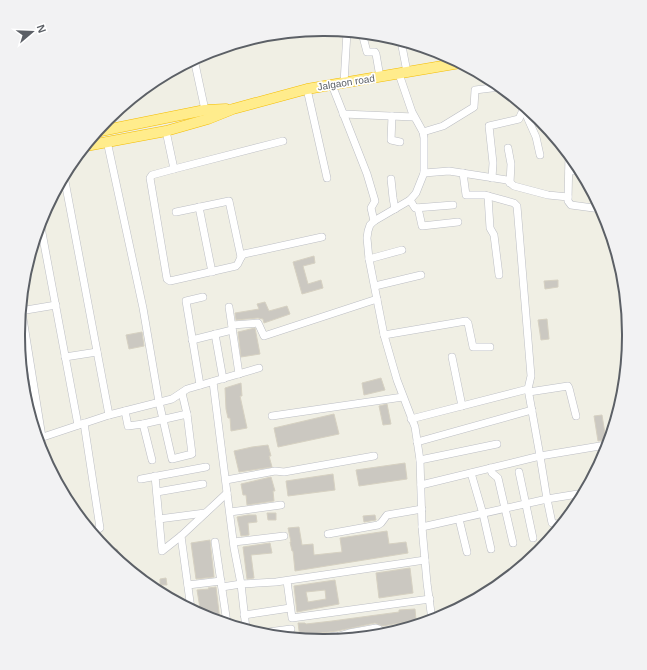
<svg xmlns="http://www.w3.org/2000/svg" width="647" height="670" viewBox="0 0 647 670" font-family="Arial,sans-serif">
  <rect width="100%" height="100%" fill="#f0efe4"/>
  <g fill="#cbc8c1" stroke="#d6d1c2" fill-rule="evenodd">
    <polygon points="314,256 315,263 303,266 308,284 321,280 323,288 302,294 293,262"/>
    <polygon points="558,280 558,287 545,289 544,281"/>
    <polygon points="265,302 269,311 287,306 290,314 264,323 263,319 258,318 236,320 235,313 259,309 257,304"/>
    <polygon points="547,319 549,339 541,340 538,320"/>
    <polygon points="255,328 260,354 241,357 238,332"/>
    <polygon points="142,332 144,346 129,349 126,335"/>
    <polygon points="381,378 385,390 364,395 362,383"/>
    <polygon points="241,383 242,396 240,396 247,428 231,431 230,418 228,418 226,409 225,388"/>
    <polygon points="387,404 391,424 383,425 379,406"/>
    <polygon points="334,414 339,434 278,447 274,428"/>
    <polygon points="602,415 606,440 598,441 594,416"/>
    <polygon points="268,445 271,456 269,456 272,467 239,472 234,451 252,447"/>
    <polygon points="405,463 407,479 359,486 356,470"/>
    <polygon points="333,474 335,490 288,496 286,481"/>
    <polygon points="271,477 275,491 273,491 274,501 247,505 246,495 243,495 241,484"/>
    <polygon points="267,513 276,513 276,520 268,520"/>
    <polygon points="248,515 256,515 257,522 248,523 249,535 241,536 237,517"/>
    <polygon points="375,515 376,520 364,522 363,516"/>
    <polygon points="299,527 302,545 313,544 314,555 342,552 340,538 387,531 389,544 406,542 408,553 295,571 293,551 292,551 290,542 291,542 288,528"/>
    <polygon points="210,540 214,577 196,579 191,543"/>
    <polygon points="270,543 272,553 251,555 254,578 247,579 243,547"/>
    <polygon points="117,549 118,551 119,560 107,550"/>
    <polygon points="410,568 413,593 379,598 376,573"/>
    <polygon points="166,578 167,585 160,585 160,579"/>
    <path d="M335 580 339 604 297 612 294 586ZM325 590 326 599 308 602 306 592Z"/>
    <polygon points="216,587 220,621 201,614 197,590 209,589 208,588"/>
    <polygon points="415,609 416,620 383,626 375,623 337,631 312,634 300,638 298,623 305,623 306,624 332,621 399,612 399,610"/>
  </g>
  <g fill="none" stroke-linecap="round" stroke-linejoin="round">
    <defs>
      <g id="minor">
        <polyline points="362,33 367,52 375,52 376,54 380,77"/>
        <polyline points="401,41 407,72"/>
        <polyline points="194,59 205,110"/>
        <polyline points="399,74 412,112 423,132 424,138 424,173 416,193 410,200 374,221 370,225 368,231 367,238 369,259 384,335 397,380 415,427 420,460 422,527 427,583 432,620"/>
        <polyline points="344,83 347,32"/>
        <polyline points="332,85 367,174 375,201 371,208 374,221"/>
        <polyline points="307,89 327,178"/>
        <polyline points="524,110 536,137 540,155"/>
        <polyline points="343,114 414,117"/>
        <polyline points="392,116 391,140 400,142"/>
        <polyline points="166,131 174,169 283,141"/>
        <polyline points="423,132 443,126 474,107 475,90 500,87"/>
        <polyline points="107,141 143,308 159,402 172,459 192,454 187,414 143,424"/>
        <polyline points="508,148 511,164 510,183"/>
        <polyline points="569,154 568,201 571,205 601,209"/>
        <path d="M174 169 152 175 150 178 167 279 170 281 236 266C240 263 239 257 244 254L322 237"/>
        <polyline points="569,171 581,171"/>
        <polyline points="424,173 449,171 507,180 514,186 548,195 568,197"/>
        <polyline points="64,176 109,415"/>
        <polyline points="492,178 493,163 489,126 519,119 523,110 528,109"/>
        <polyline points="391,179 393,198 395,209"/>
        <polyline points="488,196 490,228 494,235 499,275"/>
        <polyline points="410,200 415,208 453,205"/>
        <polyline points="199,207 212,272"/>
        <polyline points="418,208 422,226 458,222"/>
        <polyline points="176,212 229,201 241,257"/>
        <polyline points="40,222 78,425"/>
        <polyline points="369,259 402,250"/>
        <polyline points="375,286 421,275"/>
        <polyline points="21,306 42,437"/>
        <polyline points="229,307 239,374"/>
        <polyline points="20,311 56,305"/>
        <polyline points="232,325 258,323 264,336 377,299"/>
        <polyline points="215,334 223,379"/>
        <polyline points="384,335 466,321 468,323 473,347 490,347"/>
        <polyline points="192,340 232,330"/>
        <polyline points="65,357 97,352"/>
        <polyline points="452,357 462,406"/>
        <polyline points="213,382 234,548 241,584 246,629"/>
        <polyline points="200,385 186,301 203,297"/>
        <polyline points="529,392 568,386 569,388 576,416"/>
        <polyline points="182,393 187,414"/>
        <polyline points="125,411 128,426 143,424 152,460"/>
        <polyline points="272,416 403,397"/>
        <polyline points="411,419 528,389"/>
        <polyline points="84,423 100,528 92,533"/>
        <polyline points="37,439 109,415 172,399 187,389 259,368"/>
        <polyline points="417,442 532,410"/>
        <polyline points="420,460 497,444"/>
        <polyline points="490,468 492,473 498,478 513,543"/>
        <polyline points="519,472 533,538"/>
        <polyline points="471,473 483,514 491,549"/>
        <polyline points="155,476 162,551 181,536"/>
        <polyline points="141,479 206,467"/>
        <polyline points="226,480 275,471 284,472 374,456"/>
        <polyline points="421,485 540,456 528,389 531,376 517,206 514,203 485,195 466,195 463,173"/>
        <polyline points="157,492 203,484"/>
        <polyline points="230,512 281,505"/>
        <polyline points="159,519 205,513"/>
        <polyline points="459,519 467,552"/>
        <polyline points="563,523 556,524 552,523 547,499 584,493"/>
        <polyline points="422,527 547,499 540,456 606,445"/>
        <polyline points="328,534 378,525 381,523 387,515 422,509"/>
        <polyline points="215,542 227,623"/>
        <polyline points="234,542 284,536"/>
        <polyline points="287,581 292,618 430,599"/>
        <polyline points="188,585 221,581"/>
        <polyline points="222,587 241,584 276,582 425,560"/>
        <polyline points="191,609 181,536 227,493"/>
        <polyline points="244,615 290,608"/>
        <polyline points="260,633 291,629"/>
        <polyline points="339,636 349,633 376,628 379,629 381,635"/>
        <polyline points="313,639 336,636 340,639"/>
      </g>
      <g id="highway">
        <polyline points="96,132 205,110 226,109"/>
        <polyline points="86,146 166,131 208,119 233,109 307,89 460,63"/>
      </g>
    </defs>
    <use href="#minor" stroke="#bcbec4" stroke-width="8"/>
    <use href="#highway" stroke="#f4bd00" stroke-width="11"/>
    <use href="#minor" stroke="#fff" stroke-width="7"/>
    <use href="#highway" stroke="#ffec8c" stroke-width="10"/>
  </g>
  <g text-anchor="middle" stroke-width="3.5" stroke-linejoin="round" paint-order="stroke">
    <g font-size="10" fill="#5c6066" stroke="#fff">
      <text transform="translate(346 82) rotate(-9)" y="4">Jalgaon road</text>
    </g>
  </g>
  <path d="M0 0H647V670H0ZM323 36H324A298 298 0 0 1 622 334V336A298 298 0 0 1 324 634H323A298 298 0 0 1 25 336V334A298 298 0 0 1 323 36Z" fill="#f2f2f3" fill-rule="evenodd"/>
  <path fill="none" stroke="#5c6066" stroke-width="2" d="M323 36H324A298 298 0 0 1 622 334V336A298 298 0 0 1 324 634H323A298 298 0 0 1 25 336V334A298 298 0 0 1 323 36Z"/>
  <g transform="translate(32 32) rotate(71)" stroke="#ffffff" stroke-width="3" paint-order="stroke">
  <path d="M0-3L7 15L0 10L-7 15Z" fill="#5c6066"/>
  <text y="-6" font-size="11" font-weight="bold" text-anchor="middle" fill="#5c6066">N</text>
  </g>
</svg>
